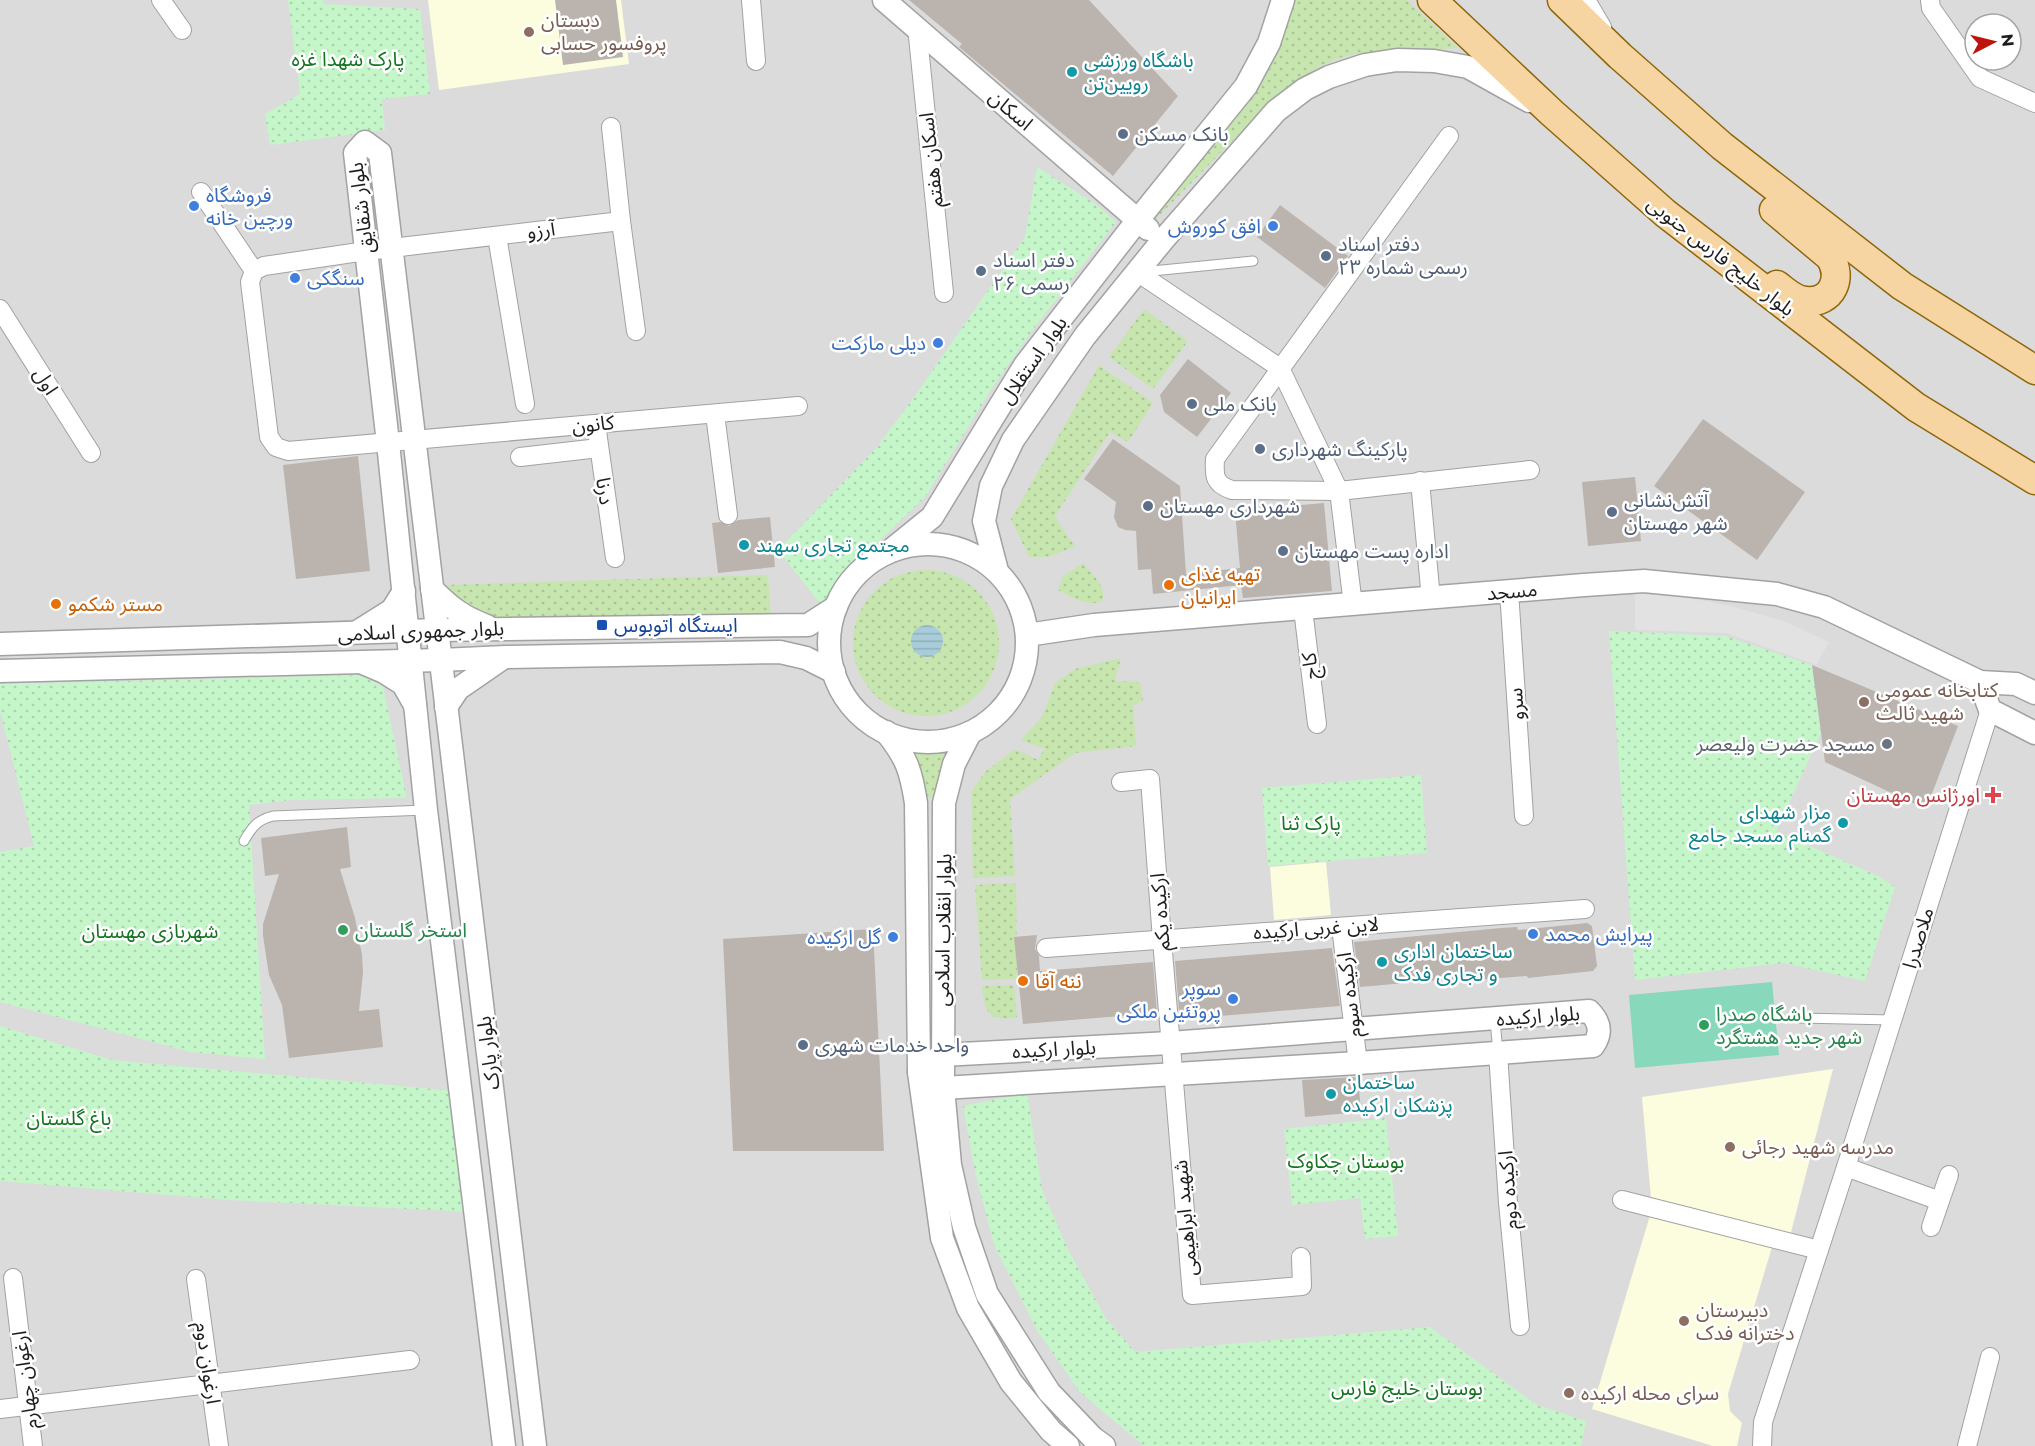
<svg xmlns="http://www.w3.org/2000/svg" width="2035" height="1446" viewBox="0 0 2035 1446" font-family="Montserrat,'Noto Sans Arabic',sans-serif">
  <defs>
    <pattern id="grass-dots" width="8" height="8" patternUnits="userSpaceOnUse" patternTransform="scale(1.5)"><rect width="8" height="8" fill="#c7e5ae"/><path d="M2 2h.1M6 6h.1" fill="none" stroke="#aac495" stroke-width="1.8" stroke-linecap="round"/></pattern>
    <pattern id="park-dots" width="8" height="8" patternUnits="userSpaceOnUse" patternTransform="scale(1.5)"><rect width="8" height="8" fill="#c5f6ca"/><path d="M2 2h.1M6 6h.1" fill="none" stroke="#a9d2ad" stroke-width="1.8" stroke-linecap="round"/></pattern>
    <pattern id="water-rules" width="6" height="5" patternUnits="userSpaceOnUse" patternTransform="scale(1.5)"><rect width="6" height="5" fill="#a8ccd9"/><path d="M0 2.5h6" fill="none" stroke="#90afba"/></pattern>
  </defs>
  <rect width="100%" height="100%" fill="#eeece5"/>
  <path fill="#dcdbdb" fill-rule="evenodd" d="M0 0H2035V1446H0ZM1975 24H2011V60H1975Z"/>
  <g fill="#fcfddf">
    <polygon points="428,0 621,0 629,64 439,90"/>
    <polygon points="1326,862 1331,915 1274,920 1270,867"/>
    <polygon points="1833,1069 1789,1240 1651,1198 1642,1097"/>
    <polygon points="1651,1212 1772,1247 1728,1394 1730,1411 1742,1423 1737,1446 1713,1446 1592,1409"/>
  </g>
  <g fill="url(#grass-dots)">
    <polygon points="1291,0 1407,0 1458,48 1356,54 1339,58 1318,67 1273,99 1152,223 1270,68 1287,22"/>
    <polygon points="1144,309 1188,341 1153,389 1109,357"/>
    <polygon points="1099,365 1153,403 1128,442 1110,432 1055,516 1069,539 1076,546 1048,557 1029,557 1011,519"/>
    <path d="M1083 563C1092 573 1106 586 1103 600 1090 609 1070 596 1058 590L1062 577Z"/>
    <circle cx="926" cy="643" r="73"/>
    <polygon points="768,575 771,620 491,621 456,603 445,585"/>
    <polygon points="1121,658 1115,681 1140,682 1143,701 1133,705 1136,746 1075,753 1010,799 1015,876 973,878 971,792 985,772 1015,749 1038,760 1044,749 1021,740 1042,717 1055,683 1075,669"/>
    <polygon points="949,749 939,778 937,797 925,798 922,778 914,751"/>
    <polygon points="1016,883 1017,979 982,980 975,885"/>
    <path d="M1014 985 1017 1017C988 1023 984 1011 982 986Z"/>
  </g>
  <g fill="url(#park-dots)">
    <polygon points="288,0 323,0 323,4 420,9 430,94 382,99 385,130 270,145 265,114 300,94"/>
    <polygon points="1037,167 1097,205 1116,222 1037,324 992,388 925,497 858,561 822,606 778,550 877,447 912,400 1025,237"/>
    <polygon points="1609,631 1725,636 1812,665 1821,733 1776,831 1880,877 1895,887 1865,981 1784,963 1635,980"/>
    <polygon points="362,675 383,687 407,798 291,800 249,805 265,1059 191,1052 0,1002 0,852 34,846 0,711 0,684"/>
    <polygon points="1421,775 1427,853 1268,866 1262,788"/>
    <polygon points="0,1026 112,1060 455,1091 470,1212 229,1200 0,1181"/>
    <polygon points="1027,1093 1042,1190 1069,1251 1105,1317 1135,1352 1430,1327 1537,1405 1586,1421 1581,1446 1144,1446 1080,1392 1038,1332 994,1245 975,1171 963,1106"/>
    <polygon points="1386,1118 1398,1236 1365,1239 1360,1198 1292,1205 1284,1129"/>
  </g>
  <polygon fill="#88d8bc" points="1772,982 1779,1055 1635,1068 1629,995"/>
  <polygon fill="#e2e2e2" points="1635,594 1678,596 1731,606 1786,622 1829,642 1816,665 1726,633 1635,630"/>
  <circle fill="url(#water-rules)" cx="927" cy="641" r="16"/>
  <g fill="#bbb4ae">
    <polygon points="555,0 616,0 623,57 563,65"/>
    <polygon points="909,0 1089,0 1178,96 1113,176 959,47 962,44"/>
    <polygon points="1280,205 1348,256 1325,288 1257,237"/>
    <polygon points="1188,359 1231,393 1197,437 1164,412 1160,395"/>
    <polygon points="1703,419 1805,492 1757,560 1654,486"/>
    <polygon points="1113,439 1180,486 1186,574 1240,568 1235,511 1324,503 1332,591 1243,598 1241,585 1153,594 1151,569 1138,570 1136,531 1125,530 1118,527 1114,517 1116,502 1084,479"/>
    <polygon points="358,456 370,571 296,579 283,465"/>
    <polygon points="1635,477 1641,541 1588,546 1582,482"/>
    <polygon points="770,517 775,567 718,573 712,523 720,522 729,526 738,520"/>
    <polygon points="1812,665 1958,726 1926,809 1825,762"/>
    <polygon points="347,827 351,867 340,869 355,918 362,955 363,973 359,1011 379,1009 383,1047 289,1058 282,1005 269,975 263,936 263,924 279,874 265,876 261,838"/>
    <polygon points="1587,923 1592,926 1597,966 1593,971 1528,978 1527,976 1451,982 1451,979 1360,987 1354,942 1501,928 1517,927 1518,930"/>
    <polygon points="873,929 884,1151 733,1151 723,939"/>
    <polygon points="1037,935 1035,949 1039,956 1040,971 1153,962 1157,1013 1023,1024 1014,937"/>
    <polygon points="1332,948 1340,1006 1183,1019 1182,1011 1179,1011 1175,961"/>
    <polygon points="1358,1077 1361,1112 1305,1117 1302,1080"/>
  </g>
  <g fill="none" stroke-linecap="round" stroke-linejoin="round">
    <defs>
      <g id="service">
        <polyline points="1142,272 1253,261"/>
        <path d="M244 841C252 827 257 820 273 816L426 810"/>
        <polyline points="1799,1018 1893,1020"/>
        <polyline points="1495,1020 1498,1053"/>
      </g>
      <g id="minor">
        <polyline points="161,0 182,30"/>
        <polyline points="751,0 756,61"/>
        <polyline points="1586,0 1602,27"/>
        <polyline points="1930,0 1931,8 1980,78 2035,103"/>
        <polyline points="917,27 944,293"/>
        <polyline points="611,127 621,221 366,251 264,266 254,271 250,282 269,437 276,447 288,451 798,406"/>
        <path d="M1449 136 1215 459C1214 476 1214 484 1232 490L1339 491 1530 470"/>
        <polyline points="201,192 254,271"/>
        <polyline points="621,221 636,331"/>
        <polyline points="497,236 525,404"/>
        <polyline points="1137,272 1280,368 1339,491 1353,605"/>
        <polyline points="0,309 91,453"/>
        <polyline points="715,414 728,515"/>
        <polyline points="596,424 615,558"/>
        <polyline points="520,457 599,448"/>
        <polyline points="1420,481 1431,599"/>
        <polyline points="1509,591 1524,816"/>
        <polyline points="1303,609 1317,724"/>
        <polyline points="1121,782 1150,779 1162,940 1192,1295 1302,1286 1301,1257"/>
        <polyline points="1341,927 1358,1063"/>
        <polyline points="1046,948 1585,909"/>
        <polyline points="1498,1053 1508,1203 1520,1326"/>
        <polyline points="1846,1167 1940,1201"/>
        <polyline points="1622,1200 1819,1250"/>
        <polyline points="1931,1227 1949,1175"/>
        <polyline points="13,1278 33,1446"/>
        <polyline points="196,1279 219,1446"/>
        <polyline points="0,1409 410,1360"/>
        <polyline points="1762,1446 1763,1422 1846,1167 1990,710"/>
        <polyline points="1967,1446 1990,1357"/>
      </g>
      <g id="tertiary">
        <polyline points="884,0 1148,229"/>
        <circle cx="928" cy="643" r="99"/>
        <polyline points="890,551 932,517 1025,365 1137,221 1246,86 1269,43 1283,0"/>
        <polyline points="997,571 984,521 991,486 1013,440 1085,336 1163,240 1276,111 1305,89 1329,77 1365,65 1397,60 1434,61 1468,67 1529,101"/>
        <path d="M432 589C450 607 462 617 487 626"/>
        <polyline points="357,632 392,610 404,591"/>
        <polyline points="1027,635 1094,625 1584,585 1644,581 1777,594 1824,607 1980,682 2016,684 2035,693"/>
        <polyline points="0,644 438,630 808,625 836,607"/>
        <polyline points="363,663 384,672 403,684 415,705"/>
        <polyline points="0,671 441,660 505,657 780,652 806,658 834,672"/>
        <polyline points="1980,682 1990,710 2035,733"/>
        <polyline points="446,707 458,689 503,658"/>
        <path d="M886 732C907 758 911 771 916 803L919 1072 942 1238 968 1308 1011 1382 1051 1431 1068 1446"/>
        <polyline points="970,733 954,764 944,803 943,1088 950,1165 964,1227 987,1294 1049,1392 1093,1438 1104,1446"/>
        <path d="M1589 1011C1600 1022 1602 1033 1593 1046L1358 1063 943 1088 919 1072 942 1055 1170 1043Z"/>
        <polyline points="504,1446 426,810 388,443 355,153 365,142 380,153 535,1446"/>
      </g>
      <g id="primary">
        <polyline points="1432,0 1552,113 1665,213 1916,407 2035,480"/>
        <polyline points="1562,0 1620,56 1722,146 1902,286 2035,370"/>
        <path d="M1774 210 1830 257C1843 277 1833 304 1805 301 1794 300 1786 292 1777 285"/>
      </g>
    </defs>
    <use href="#service" stroke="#a2a2a2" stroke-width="11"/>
    <use href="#minor" stroke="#a2a2a2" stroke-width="20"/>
    <use href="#tertiary" stroke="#a2a2a2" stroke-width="25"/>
    <use href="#primary" stroke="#8e670a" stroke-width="31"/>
    <use href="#service" stroke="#fff" stroke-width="9"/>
    <use href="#minor" stroke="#fff" stroke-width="18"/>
    <use href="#tertiary" stroke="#fff" stroke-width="22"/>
    <use href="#primary" stroke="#f6d5a3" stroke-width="28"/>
  </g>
  <g fill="#8d6e63" stroke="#fff" stroke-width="2">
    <circle cx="529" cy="32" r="6"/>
    <circle cx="1864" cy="702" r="6"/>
    <circle cx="1730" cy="1147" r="6"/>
    <circle cx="1684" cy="1321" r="6"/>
    <circle cx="1569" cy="1393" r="6"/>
  </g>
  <g fill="#0f9aa8" stroke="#fff" stroke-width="2">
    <circle cx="1072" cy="72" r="6"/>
    <circle cx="744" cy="545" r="6"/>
    <circle cx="1843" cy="823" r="6"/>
    <circle cx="1382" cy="962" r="6"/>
    <circle cx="1331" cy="1094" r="6"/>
  </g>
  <g fill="#5c6f8a" stroke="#fff" stroke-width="2">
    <circle cx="1123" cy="134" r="6"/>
    <circle cx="1326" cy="256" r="6"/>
    <circle cx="981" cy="271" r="6"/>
    <circle cx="1192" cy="404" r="6"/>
    <circle cx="1260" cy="449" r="6"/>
    <circle cx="1148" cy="506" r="6"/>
    <circle cx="1612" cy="512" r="6"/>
    <circle cx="1283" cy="551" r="6"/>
    <circle cx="803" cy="1045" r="6"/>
  </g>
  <g fill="#3f7fe0" stroke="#fff" stroke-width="2">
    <circle cx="194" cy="206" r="6"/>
    <circle cx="1273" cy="226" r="6"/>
    <circle cx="295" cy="278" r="6"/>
    <circle cx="938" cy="343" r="6"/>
    <circle cx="1533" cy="934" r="6"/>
    <circle cx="893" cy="937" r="6"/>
    <circle cx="1233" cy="999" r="6"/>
  </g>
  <g fill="#e8710a" stroke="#fff" stroke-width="2">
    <circle cx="1169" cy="585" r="6"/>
    <circle cx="56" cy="604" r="6"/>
    <circle cx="1023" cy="981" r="6"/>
  </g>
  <rect fill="#1a4fb4" stroke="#fff" stroke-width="2" x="596" y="619" width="12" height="12" rx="3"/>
  <circle fill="#6b7280" stroke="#fff" stroke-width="2" cx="1887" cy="744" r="6"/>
  <path fill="#e0444e" stroke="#fff" stroke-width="2" d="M1990 786h6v6h6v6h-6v6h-6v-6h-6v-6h6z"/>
  <g fill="#2e9e5b" stroke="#fff" stroke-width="2">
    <circle cx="343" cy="930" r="6"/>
    <circle cx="1704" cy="1025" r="6"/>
  </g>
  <g text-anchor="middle" stroke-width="5" stroke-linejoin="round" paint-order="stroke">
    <g font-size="20" fill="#785e54" stroke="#fff" text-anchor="start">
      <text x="541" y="27">دبستان<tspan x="541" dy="23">پروفسور حسابی</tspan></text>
      <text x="1876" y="697">کتابخانه عمومی<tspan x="1876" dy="23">شهید ثالث</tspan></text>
      <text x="1742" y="1154">مدرسه شهید رجائی</text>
      <text x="1696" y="1317">دبیرستان<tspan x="1696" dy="23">دخترانه فدک</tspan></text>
      <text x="1581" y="1400">سرای محله ارکیده</text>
    </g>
    <g font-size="20" fill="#13751f" stroke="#fff">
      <text x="348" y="66">پارک شهدا غزه</text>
      <text x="1311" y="830">پارک ثنا</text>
      <text x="150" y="938">شهربازی مهستان</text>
      <text x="69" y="1125">باغ گلستان</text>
      <text x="1346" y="1168">بوستان چکاوک</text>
      <text x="1407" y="1395">بوستان خلیج فارس</text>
    </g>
    <g font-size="20" fill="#0d838f" stroke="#fff" text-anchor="start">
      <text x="1084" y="67">باشگاه ورزشی<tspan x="1084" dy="23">رویین‌تن</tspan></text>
      <text x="756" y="552">مجتمع تجاری سهند</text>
      <text x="1831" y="819" text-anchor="end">مزار شهدای<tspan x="1831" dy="23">گمنام مسجد جامع</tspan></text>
      <text x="1394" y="958">ساختمان اداری<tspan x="1394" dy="23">و تجاری فدک</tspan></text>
      <text x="1343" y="1089">ساختمان<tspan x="1343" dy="23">پزشکان ارکیده</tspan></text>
    </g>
    <g font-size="20" fill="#1e1e1e" stroke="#fff">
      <text transform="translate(1011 110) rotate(41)" y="7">اسکان</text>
      <text transform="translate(931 160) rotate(-96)" y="7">اسکان هفتم</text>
      <text transform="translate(361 208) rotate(-97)" y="7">بلوار شقایق</text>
      <text transform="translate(541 230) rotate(-7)" y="7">آرزو</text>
      <text transform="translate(1721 256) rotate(38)" y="7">بلوار خلیج فارس جنوبی</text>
      <text transform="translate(1033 360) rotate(-55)" y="7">بلوار استقلال</text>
      <text transform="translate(46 381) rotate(58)" y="7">اول</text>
      <text transform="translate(593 424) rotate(-5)" y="7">کانون</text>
      <text transform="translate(605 491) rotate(81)" y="7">درنا</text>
      <text transform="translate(1512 591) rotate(-5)" y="7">مسجد</text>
      <text transform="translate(421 631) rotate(-2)" y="7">بلوار جمهوری اسلامی</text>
      <text transform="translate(1310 666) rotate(-97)" y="7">کاج</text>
      <text transform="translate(1516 704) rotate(-94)" y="7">سرو</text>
      <text transform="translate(1160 912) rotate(-94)" y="7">ارکیده یکم</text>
      <text transform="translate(1316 928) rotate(-4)" y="7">لاین غربی ارکیده</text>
      <text transform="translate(943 930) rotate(-89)" y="7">بلوار انقلاب اسلامی</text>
      <text transform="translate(1918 938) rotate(-73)" y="7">ملاصدرا</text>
      <text transform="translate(1349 995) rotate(-97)" y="7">ارکیده سوم</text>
      <text transform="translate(1538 1016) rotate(-4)" y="7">بلوار ارکیده</text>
      <text transform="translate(1054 1049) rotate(-3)" y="7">بلوار ارکیده</text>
      <text transform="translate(488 1053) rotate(-97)" y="7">بلوار پارک</text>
      <text transform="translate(1508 1190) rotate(-94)" y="7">ارکیده دوم</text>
      <text transform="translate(1185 1218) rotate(-95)" y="7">شهید ابراهیمی</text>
      <text transform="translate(208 1363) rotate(82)" y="7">ارغوان دوم</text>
      <text transform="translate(25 1380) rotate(-97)" y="7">ارغوان چهارم</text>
    </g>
    <g font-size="20" fill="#4e5e75" stroke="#fff" text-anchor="start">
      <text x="1135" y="141">بانک مسکن</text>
      <text x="1338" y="251">دفتر اسناد<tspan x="1338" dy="23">رسمی شماره ۲۳</tspan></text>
      <text x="993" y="267">دفتر اسناد<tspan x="993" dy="23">رسمی ۲۶</tspan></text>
      <text x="1204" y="411">بانک ملی</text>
      <text x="1272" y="456">پارکینگ شهرداری</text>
      <text x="1624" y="507">آتش‌نشانی<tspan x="1624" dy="23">شهر مهستان</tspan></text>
      <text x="1160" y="513">شهرداری مهستان</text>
      <text x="1295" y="558">اداره پست مهستان</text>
      <text x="815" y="1052">واحد خدمات شهری</text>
    </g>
    <g font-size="20" fill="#366cbe" stroke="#fff" text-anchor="end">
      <text x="206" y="202" text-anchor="start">فروشگاه<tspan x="206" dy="23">ورچین خانه</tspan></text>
      <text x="1261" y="233">افق کوروش</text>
      <text x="307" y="285" text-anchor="start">سنگکی</text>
      <text x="926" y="350">دیلی مارکت</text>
      <text x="1545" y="941" text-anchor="start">پیرایش محمد</text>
      <text x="881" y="944">گل ارکیده</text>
      <text x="1221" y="995">سوپر<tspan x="1221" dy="23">پروتئین ملکی</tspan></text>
    </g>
    <g font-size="20" fill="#c56008" stroke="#fff" text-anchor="start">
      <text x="1181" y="581">تهیه غذای<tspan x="1181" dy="23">ایرانیان</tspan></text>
      <text x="68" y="611">مستر شکمو</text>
      <text x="1035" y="988">ننه آقا</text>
    </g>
    <g font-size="20" fill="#164399" stroke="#fff" text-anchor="start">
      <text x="614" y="632">ایستگاه اتوبوس</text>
    </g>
    <g font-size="20" fill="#5b616d" stroke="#fff" text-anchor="end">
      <text x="1875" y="751">مسجد حضرت ولیعصر</text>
    </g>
    <g font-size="20" fill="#be3a42" stroke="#fff" text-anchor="end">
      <text x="1980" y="802">اورژانس مهستان</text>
    </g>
    <g font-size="20" fill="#27864d" stroke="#fff" text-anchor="start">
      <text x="355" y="937">استخر گلستان</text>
      <text x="1716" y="1021">باشگاه صدرا<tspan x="1716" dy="23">شهر جدید هشتگرد</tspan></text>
    </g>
  </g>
  <g transform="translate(1993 42) rotate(83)"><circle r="28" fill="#ffffff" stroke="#a5a5a5" stroke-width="1.5"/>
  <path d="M0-4.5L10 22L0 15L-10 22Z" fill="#bf140d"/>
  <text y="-9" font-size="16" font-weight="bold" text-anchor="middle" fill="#1e1e1e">N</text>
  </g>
</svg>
